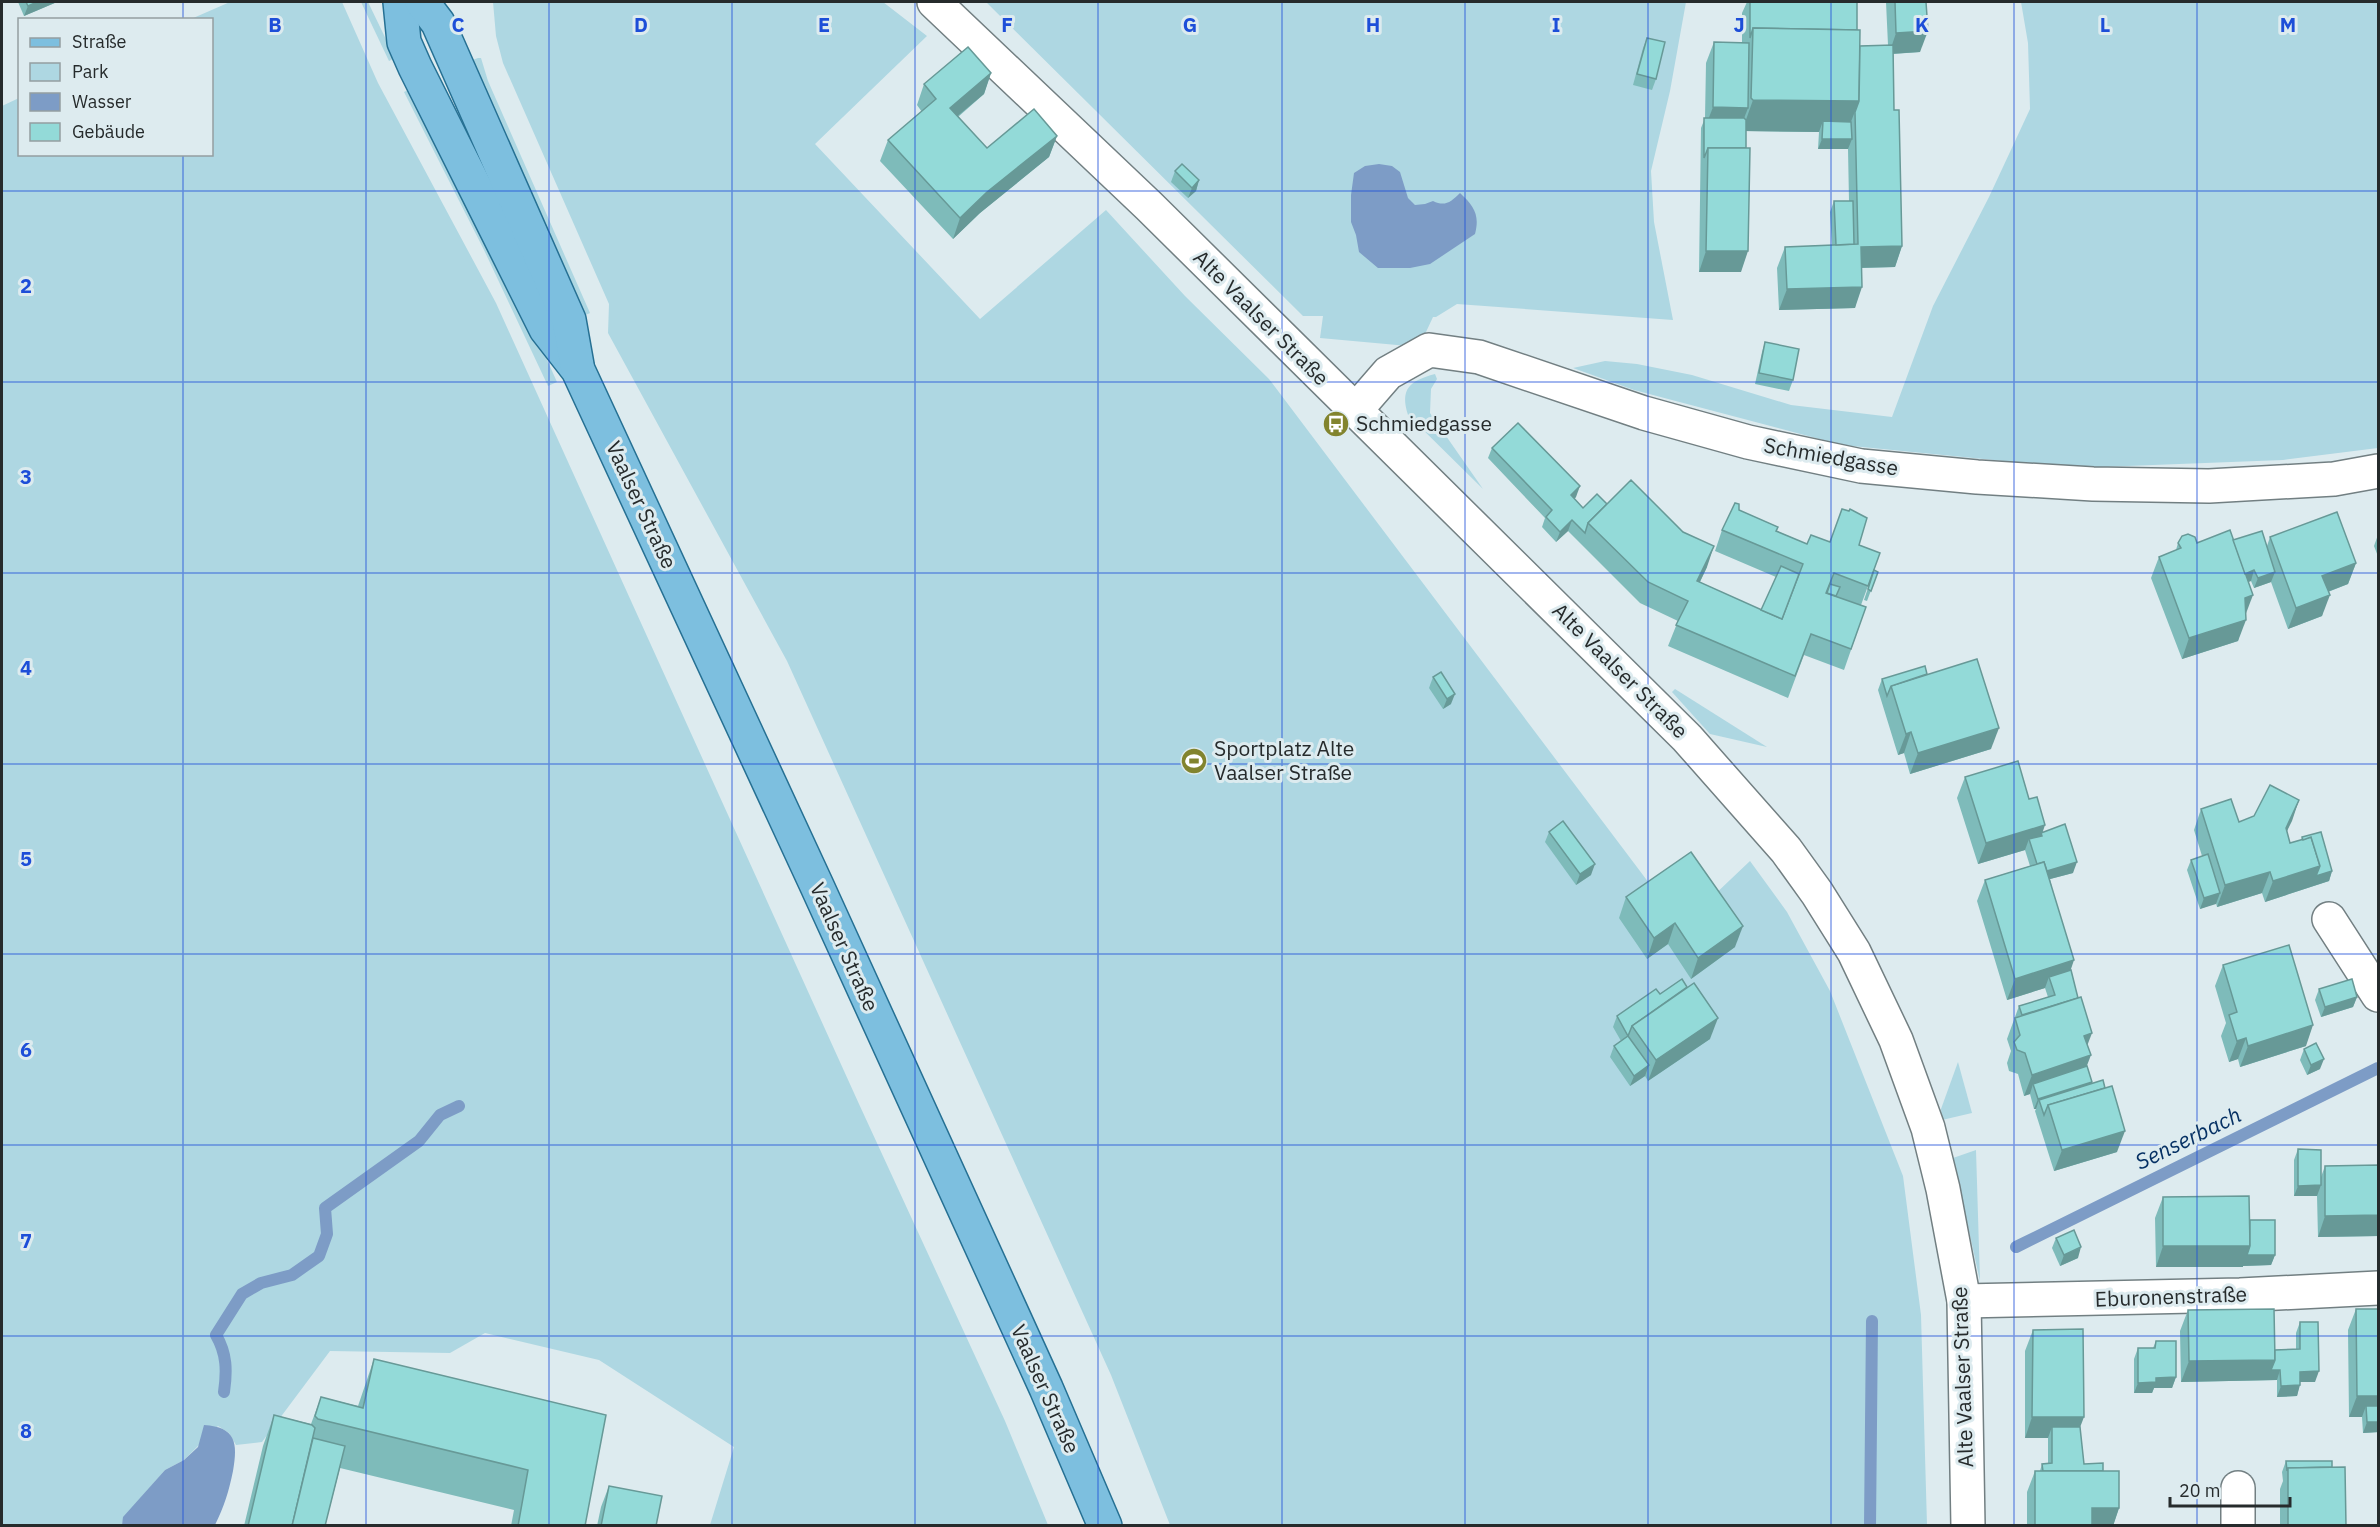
<svg xmlns="http://www.w3.org/2000/svg" width="2380" height="1527" viewBox="0 0 2380 1527" font-family="'IBM Plex Sans',sans-serif">
  <rect width="100%" height="100%" fill="#ddebef"/>
  <g fill="#aed7e2">
    <polygon points="230,2 342,2 378,83 496,303 859,1104 1005,1421 1048,1525 710,1525 734,1447 599,1360 485,1333 450,1353 330,1351 262,1442 236,1445 229,1433 218,1426 184,1460 165,1470 124,1517 122,1525 2,1525 2,106 19,98 20,154 212,154 212,20 191,19"/>
    <polygon points="361,2 368,2 395,58 389,61"/>
    <polygon points="493,2 883,2 927,36 815,144 980,319 1106,210 1185,296 1269,379 1649,883 1711,898 1750,861 1787,912 1830,991 1903,1176 1921,1315 1927,1525 1170,1525 1111,1375 787,661 608,333 609,304 503,63 496,36"/>
    <polygon points="986,2 1686,2 1670,91 1651,171 1654,222 1673,320 1457,304 1436,317 1433,317 1419,347 1320,338 1323,316 1303,316"/>
    <polygon points="2021,2 2378,2 2378,448 2283,460 2075,468 1842,445 1634,390 1573,368 1605,361 1637,364 1692,375 1791,405 1892,417 1933,306 1989,197 2030,109 2028,43"/>
    <polygon points="478,58 481,58 488,81 590,313 581,317 467,62"/>
    <polygon points="412,88 516,291 557,382 548,386 484,250 404,92"/>
    <path d="M1435 374 1437 379 1431 389 1430 413 1483 489 1408 415C1400 389 1409 381 1435 374Z"/>
    <polygon points="1675,689 1767,747 1710,734 1672,692"/>
    <polygon points="1958,1062 1972,1113 1942,1120 1941,1109"/>
    <polygon points="1976,1150 1980,1281 1953,1158"/>
  </g>
  <g fill="#7d9cc6">
    <path d="M1379 164 1392 166 1400 172 1408 198 1415 205 1425 204 1433 201C1445 207 1451 202 1460 193 1474 206 1480 215 1475 234L1430 264 1410 268H1378L1359 252 1356 235 1351 222V195L1354 173 1365 166Z"/>
    <path d="M204 1425C236 1427 238 1443 233 1471 229 1491 224 1507 215 1525H122L123 1517 165 1470 184 1460 198 1447Z"/>
  </g>
  <g fill="none" stroke-linecap="round" stroke-linejoin="round">
    <g stroke="#7d9cc6" stroke-width="12">
      <polyline points="2016,1247 2378,1068"/>
      <path d="M224 1392C227 1371 227 1354 216 1335L242 1294 261 1283 292 1275 319 1256 327 1234 325 1208 419 1141 440 1115 459 1106"/>
      <polyline points="1870,1526 1872,1321"/>
    </g>
    <defs>
      <g id="minor">
        <polyline points="934,2 1149,206 1687,738 1786,850 1817,893 1854,952 1896,1040 1928,1128 1943,1189 1964,1301 1968,1526"/>
        <polyline points="1355,411 1388,373 1429,350 1479,357 1644,413 1748,442 1861,466 1977,477 2093,484 2209,486 2334,479 2378,471"/>
        <polyline points="2329,919 2378,995"/>
        <polyline points="1964,1301 2240,1295 2378,1288"/>
        <polyline points="2238,1488 2238,1526"/>
      </g>
      <g id="primary">
        <polyline points="400,2 404,42 415,67 546,329 578,370 817,886 1046,1388 1105,1526"/>
        <polyline points="422,2 438,23 569,320 577,365"/>
      </g>
    </defs>
    <use href="#minor" stroke="#727f82" stroke-width="36"/>
    <use href="#primary" stroke="#267093" stroke-width="36"/>
    <use href="#minor" stroke="#fff" stroke-width="33"/>
    <use href="#primary" stroke="#7dbfdf" stroke-width="33"/>
  </g>
  <g fill="#7ebbba">
    <polygon points="18,2 57,2 24,16"/>
    <polygon points="1747,2 1857,2 1857,30 1860,46 1888,45 1886,2 1926,2 1920,52 1893,54 1894,110 1902,246 1895,267 1862,268 1855,308 1779,310 1777,268 1785,247 1832,245 1830,212 1834,201 1849,201 1848,149 1818,149 1819,132 1746,131 1741,272 1699,272 1701,128 1705,118 1706,63 1714,42 1742,43 1742,13"/>
    <polygon points="1647,38 1656,79 1652,90 1633,85 1643,48"/>
    <polygon points="991,73 984,94 958,117 987,148 1057,136 1049,157 980,213 953,239 880,161 888,140 922,112 917,105 924,84"/>
    <polygon points="1175,171 1199,180 1196,191 1188,198 1171,182"/>
    <polygon points="1765,342 1793,380 1789,391 1755,384 1762,352"/>
    <polygon points="1492,448 1576,497 1574,499 1583,508 1607,504 1707,567 1700,582 1761,610 1776,577 1715,551 1722,530 1739,510 1778,527 1777,531 1807,544 1830,542 1859,545 1880,553 1861,605 1866,607 1844,670 1804,655 1788,698 1668,646 1678,621 1640,603 1568,531 1556,542 1542,527 1545,518 1488,458"/>
    <polygon points="2379,532 2379,559 2374,546"/>
    <polygon points="2270,537 2356,563 2348,584 2328,592 2322,616 2288,629 2271,582 2254,588 2251,581 2248,582 2245,616 2238,641 2182,659 2151,578 2159,557 2176,550 2178,543 2233,540 2267,546"/>
    <polygon points="1874,570 1878,572 1867,601 1864,600"/>
    <polygon points="1927,674 1991,749 1910,774 1904,753 1898,755 1878,690 1882,679"/>
    <polygon points="1433,677 1451,704 1443,709 1429,688"/>
    <polygon points="1965,777 2029,799 2043,832 2073,873 2050,879 2087,1045 2087,1066 2092,1082 2092,1084 2117,1152 2054,1171 2035,1111 2036,1109 2034,1109 2030,1094 2024,1096 2018,1074 2009,1071 2007,1063 2011,1051 2007,1039 2019,1006 2048,997 2045,988 2007,1000 1977,901 1985,880 2030,866 2025,850 1978,864 1957,798"/>
    <polygon points="2299,800 2287,831 2290,843 2301,840 2302,837 2332,871 2329,881 2265,902 2262,893 2217,907 2216,903 2200,909 2187,870 2191,860 2202,856 2194,830 2201,809 2239,822"/>
    <polygon points="1549,832 1591,875 1576,885 1545,842"/>
    <polygon points="1626,897 1735,947 1691,979 1668,944 1647,959 1619,918"/>
    <polygon points="2223,965 2306,1046 2240,1067 2238,1059 2229,1062 2221,1036 2226,1023 2215,986"/>
    <polygon points="2319,989 2357,997 2353,1007 2321,1017 2315,1000"/>
    <polygon points="1660,994 1710,1039 1648,1081 1645,1076 1630,1086 1610,1057 1614,1046 1621,1041 1613,1027 1617,1016"/>
    <polygon points="2304,1049 2320,1069 2307,1075 2300,1060"/>
    <polygon points="2298,1149 2321,1177 2325,1166 2379,1165 2379,1236 2318,1237 2317,1196 2294,1196 2294,1160"/>
    <polygon points="2163,1197 2250,1220 2275,1255 2271,1265 2243,1266 2243,1267 2156,1267 2155,1218"/>
    <polygon points="2056,1238 2078,1258 2060,1266 2052,1248"/>
    <polygon points="2356,1309 2379,1309 2379,1432 2363,1433 2362,1417 2349,1417 2348,1330"/>
    <polygon points="2188,1310 2275,1350 2296,1349 2296,1333 2300,1322 2315,1382 2300,1382 2297,1396 2277,1397 2277,1380 2181,1382 2180,1331"/>
    <polygon points="2033,1330 2080,1427 2084,1464 2103,1471 2119,1508 2113,1526 2027,1526 2027,1492 2035,1471 2040,1471 2042,1464 2048,1464 2048,1438 2025,1438 2025,1351"/>
    <polygon points="2156,1341 2176,1377 2172,1388 2154,1388 2152,1393 2134,1393 2134,1359 2138,1348 2153,1348"/>
    <polygon points="374,1359 606,1415 585,1526 511,1526 514,1510 340,1468 325,1526 244,1526 263,1446 274,1415 311,1424 321,1397 358,1406"/>
    <polygon points="2286,1461 2332,1467 2346,1526 2280,1526 2280,1489 2283,1481 2282,1472"/>
    <polygon points="609,1486 656,1526 597,1526 601,1507"/>
  </g>
  <g fill="#679997">
    <polygon points="37,2 57,2 24,16 28,6"/>
    <polygon points="1928,31 1920,52 1889,54 1896,33"/>
    <polygon points="991,73 984,94 942,129 950,108"/>
    <polygon points="1753,100 1859,101 1847,132 1823,121 1819,132 1742,131"/>
    <polygon points="1713,107 1748,108 1740,129 1705,128"/>
    <polygon points="1057,136 1049,157 980,213 953,239 960,218 987,192"/>
    <polygon points="1822,139 1852,139 1848,149 1818,149"/>
    <polygon points="1199,180 1196,191 1188,198 1192,188"/>
    <polygon points="1902,246 1895,267 1853,268 1861,247"/>
    <polygon points="1706,251 1748,251 1741,272 1699,272"/>
    <polygon points="1862,287 1855,308 1779,310 1787,289"/>
    <polygon points="1580,486 1576,497 1567,506 1571,495"/>
    <polygon points="1572,520 1568,531 1556,542 1560,532"/>
    <polygon points="1714,546 1707,567 1690,602 1697,581"/>
    <polygon points="2356,563 2348,584 2314,597 2322,576"/>
    <polygon points="2254,570 2251,581 2235,587 2239,576"/>
    <polygon points="2275,572 2271,582 2254,588 2258,578"/>
    <polygon points="2253,595 2245,616 2245,598"/>
    <polygon points="2330,595 2322,616 2288,629 2296,608"/>
    <polygon points="2246,620 2238,641 2182,659 2189,638"/>
    <polygon points="1455,694 1451,704 1443,709 1447,699"/>
    <polygon points="1999,728 1991,749 1910,774 1918,753"/>
    <polygon points="1911,732 1904,753 1898,755 1906,734"/>
    <polygon points="2299,800 2292,821 2278,849 2286,828"/>
    <polygon points="2045,825 2038,846 2029,839 2025,850 1978,864 1986,843"/>
    <polygon points="2077,862 2073,873 2035,883 2039,873"/>
    <polygon points="1595,864 1591,875 1576,885 1580,874"/>
    <polygon points="2320,866 2332,871 2329,881 2265,902 2273,881"/>
    <polygon points="2270,872 2262,893 2217,907 2225,885"/>
    <polygon points="2220,893 2216,904 2200,909 2204,898"/>
    <polygon points="1675,923 1668,944 1647,959 1654,938"/>
    <polygon points="1743,926 1735,947 1691,979 1698,958"/>
    <polygon points="2074,960 2067,981 2049,977 2045,988 2007,1000 2015,979"/>
    <polygon points="2357,997 2353,1007 2321,1017 2325,1007"/>
    <polygon points="1718,1018 1710,1039 1648,1081 1656,1060"/>
    <polygon points="2313,1025 2306,1046 2240,1067 2248,1046"/>
    <polygon points="2092,1033 2084,1054 2084,1036"/>
    <polygon points="2246,1038 2238,1059 2229,1062 2237,1041"/>
    <polygon points="2091,1055 2083,1076 2033,1084 2030,1094 2024,1096 2032,1075"/>
    <polygon points="2324,1059 2320,1069 2307,1075 2311,1065"/>
    <polygon points="1649,1065 1645,1076 1630,1086 1634,1076"/>
    <polygon points="2092,1082 2088,1093 2039,1100 2036,1109 2034,1109 2038,1099"/>
    <polygon points="2125,1131 2117,1152 2054,1171 2062,1150"/>
    <polygon points="2321,1185 2317,1196 2294,1196 2298,1186"/>
    <polygon points="2379,1215 2379,1236 2318,1237 2325,1216"/>
    <polygon points="2163,1246 2250,1246 2275,1255 2271,1265 2243,1266 2243,1267 2156,1267"/>
    <polygon points="2081,1247 2078,1258 2060,1266 2064,1255"/>
    <polygon points="2275,1360 2280,1370 2277,1380 2181,1382 2189,1361"/>
    <polygon points="2319,1371 2315,1382 2296,1382 2300,1372"/>
    <polygon points="2176,1377 2172,1388 2154,1388 2152,1393 2134,1393 2138,1383 2156,1378"/>
    <polygon points="2300,1385 2297,1396 2277,1397 2281,1386"/>
    <polygon points="2357,1396 2379,1396 2379,1417 2366,1406 2362,1417 2349,1417"/>
    <polygon points="2032,1417 2084,1417 2076,1438 2052,1427 2048,1438 2025,1438"/>
    <polygon points="2367,1422 2379,1422 2379,1432 2363,1433"/>
    <polygon points="2092,1508 2119,1508 2113,1526 2086,1526"/>
  </g>
  <g fill="#93dad8" stroke="#679997" stroke-width="1.5">
    <polygon points="26,2 37,2 28,6"/>
    <polygon points="1750,2 1857,2 1857,30 1753,28 1750,38"/>
    <polygon points="1895,2 1926,2 1928,31 1896,33"/>
    <polygon points="1753,28 1860,30 1859,101 1753,100 1751,98"/>
    <polygon points="1647,38 1665,42 1656,79 1637,74"/>
    <polygon points="1714,42 1749,43 1748,108 1713,107"/>
    <polygon points="1893,45 1894,110 1899,110 1902,246 1861,247 1862,287 1787,289 1785,247 1858,244 1855,112 1859,101 1860,46"/>
    <polygon points="968,47 991,73 950,108 987,148 1034,109 1057,136 987,192 960,218 888,140 936,99 924,84"/>
    <polygon points="1704,118 1744,118 1746,120 1746,148 1708,148 1704,158"/>
    <polygon points="1823,121 1851,122 1852,139 1822,139"/>
    <polygon points="1708,148 1750,148 1748,251 1706,251"/>
    <polygon points="1182,164 1199,180 1192,188 1175,171"/>
    <polygon points="1834,201 1853,201 1854,244 1836,245"/>
    <polygon points="1765,342 1799,349 1793,380 1759,373"/>
    <polygon points="1518,423 1580,486 1571,495 1583,508 1597,494 1607,504 1588,523 1585,533 1572,520 1560,532 1546,517 1552,510 1492,448"/>
    <polygon points="1631,480 1683,532 1714,546 1697,581 1782,619 1803,564 1722,530 1735,503 1739,504 1739,510 1778,527 1776,531 1807,544 1811,535 1830,542 1842,509 1849,511 1850,509 1867,518 1859,545 1880,553 1868,586 1834,573 1826,593 1866,607 1851,649 1811,634 1795,676 1676,625 1688,601 1648,582 1588,523"/>
    <polygon points="2337,512 2356,563 2322,576 2330,595 2296,608 2270,537"/>
    <polygon points="2230,530 2253,595 2245,598 2246,620 2189,638 2159,557 2181,548 2178,543 2182,536 2188,534 2195,537 2197,543"/>
    <polygon points="2262,531 2275,572 2258,578 2254,570 2245,574 2233,540"/>
    <polygon points="1781,566 1799,574 1782,619 1761,610"/>
    <polygon points="1874,570 1878,572 1871,591 1868,589"/>
    <polygon points="1830,584 1840,587 1836,596 1827,593"/>
    <polygon points="1977,659 1999,728 1918,753 1911,732 1906,734 1891,686"/>
    <polygon points="1925,666 1927,674 1891,686 1887,696 1882,679"/>
    <polygon points="1441,672 1455,694 1447,699 1433,677"/>
    <polygon points="2018,761 2029,799 2037,797 2045,825 1986,843 1965,777"/>
    <polygon points="2270,785 2299,800 2286,828 2290,843 2311,837 2320,866 2273,881 2270,872 2225,885 2201,809 2231,799 2239,822 2254,816"/>
    <polygon points="1563,821 1595,864 1580,874 1549,832"/>
    <polygon points="2065,824 2077,862 2047,871 2044,862 2037,864 2029,839 2042,836 2041,833"/>
    <polygon points="2321,832 2332,871 2316,876 2320,866 2311,837 2303,840 2302,837"/>
    <polygon points="1691,852 1743,926 1698,958 1675,923 1654,938 1626,897"/>
    <polygon points="2208,854 2220,893 2204,898 2191,860"/>
    <polygon points="2044,862 2074,960 2015,979 1985,880"/>
    <polygon points="2289,945 2313,1025 2248,1046 2246,1038 2237,1041 2229,1015 2237,1012 2223,965"/>
    <polygon points="2071,970 2078,998 2022,1015 2019,1006 2055,995 2049,977"/>
    <polygon points="1682,979 1687,987 1632,1026 1628,1036 1617,1016 1656,989 1660,994"/>
    <polygon points="2352,979 2357,997 2325,1007 2319,989"/>
    <polygon points="1694,983 1718,1018 1656,1060 1632,1026"/>
    <polygon points="2081,997 2092,1033 2084,1036 2091,1055 2032,1075 2025,1053 2017,1050 2014,1042 2020,1035 2015,1018"/>
    <polygon points="1628,1036 1649,1065 1634,1076 1614,1046"/>
    <polygon points="2316,1043 2324,1059 2311,1065 2304,1049"/>
    <polygon points="2087,1066 2092,1082 2038,1099 2033,1084"/>
    <polygon points="2103,1080 2105,1088 2048,1105 2044,1115 2039,1100"/>
    <polygon points="2112,1086 2125,1131 2062,1150 2048,1105"/>
    <polygon points="2298,1149 2321,1150 2321,1185 2298,1186"/>
    <polygon points="2379,1165 2379,1215 2325,1216 2325,1166"/>
    <polygon points="2249,1196 2250,1246 2163,1246 2163,1197"/>
    <polygon points="2250,1220 2275,1220 2275,1255 2247,1255 2250,1246"/>
    <polygon points="2074,1230 2081,1247 2064,1255 2056,1238"/>
    <polygon points="2274,1309 2275,1360 2189,1361 2188,1310"/>
    <polygon points="2356,1309 2379,1309 2379,1396 2357,1396"/>
    <polygon points="2300,1322 2318,1322 2319,1371 2300,1372 2300,1385 2281,1386 2280,1370 2271,1370 2275,1360 2275,1350 2300,1349"/>
    <polygon points="2083,1329 2084,1417 2032,1417 2033,1330"/>
    <polygon points="2156,1341 2176,1341 2176,1377 2156,1378 2156,1382 2138,1383 2138,1348 2155,1348"/>
    <polygon points="374,1359 606,1415 585,1526 518,1526 528,1470 318,1419 315,1416 321,1397 363,1408"/>
    <polygon points="2366,1406 2379,1406 2379,1422 2367,1422"/>
    <polygon points="274,1415 312,1425 315,1428 292,1526 248,1526"/>
    <polygon points="2052,1427 2080,1427 2084,1464 2103,1463 2103,1471 2043,1471 2042,1464 2052,1463"/>
    <polygon points="313,1438 345,1446 325,1526 292,1526"/>
    <polygon points="2286,1461 2332,1461 2332,1467 2288,1468 2287,1471"/>
    <polygon points="2345,1467 2346,1526 2288,1526 2288,1468"/>
    <polygon points="2035,1471 2119,1471 2119,1508 2092,1508 2092,1526 2035,1526"/>
    <polygon points="609,1486 662,1496 656,1526 601,1526"/>
  </g>
  <path fill="none" stroke="#1d4ed8" stroke-width="1.5" stroke-opacity="0.55" d="M183 2V20M366 2V1526M549 2V1526M732 2V1526M915 2V1526M1098 2V1526M1282 2V1526M1465 2V1526M1648 2V1526M1831 2V1526M2014 2V1526M2197 2V1526M183 154V1526M2 191H2378M2 382H2378M2 573H2378M2 764H2378M2 954H2378M2 1145H2378M2 1336H2378"/>
  <defs>
    <symbol id="bus-disc" viewBox="-11 -11 22 22"><circle r="9.5" fill="#82842e" stroke="#ddebef"/><path d="M-5-6H5V4H4V6H2V4H-2V6H-4V4H-5ZM-3.5-4V0h7V-4ZM-3.5 1.2v1.5H-2V1.2ZM2 1.2v1.5H3.5V1.2Z" fill="#fff"/></symbol>
    <symbol id="stadium-disc" viewBox="-11 -11 22 22"><circle r="9.5" fill="#82842e" stroke="#ddebef"/><path d="M0-5a6.5 5 0 1 0 0 10a6.5 5 0 1 0 0-10ZM-3.5-1.8h7v3.6h-7Z" fill="#fff"/></symbol>
  </defs>
  <g fill-rule="evenodd">
    <use href="#bus-disc" x="1321" y="409" width="30" height="30"/>
    <use href="#stadium-disc" x="1179" y="746" width="30" height="30"/>
  </g>
  <g text-anchor="middle" stroke-width="6" stroke-linejoin="round" paint-order="stroke">
    <g font-size="21" fill="#262b2c" stroke="#ddebef">
      <text transform="translate(1261 318) rotate(45)" y="7">Alte Vaalser Straße</text>
      <text transform="translate(1831 457) rotate(10)" y="7">Schmiedgasse</text>
      <text transform="translate(641 505) rotate(65)" y="7">Vaalser Straße</text>
      <text transform="translate(1620 671) rotate(45)" y="7">Alte Vaalser Straße</text>
      <text transform="translate(844 947) rotate(66)" y="7">Vaalser Straße</text>
      <text transform="translate(2171 1297) rotate(-2)" y="7">Eburonenstraße</text>
      <text transform="translate(1963 1377) rotate(-92)" y="7">Alte Vaalser Straße</text>
      <text transform="translate(1045 1389) rotate(66)" y="7">Vaalser Straße</text>
    </g>
    <g font-size="21" fill="#262b2c" stroke="#ddebef" text-anchor="start">
      <text x="1356" y="431">Schmiedgasse</text>
      <text x="1214" y="756">Sportplatz Alte<tspan x="1214" dy="24">Vaalser Straße</tspan></text>
    </g>
    <g font-size="22" font-style="italic" fill="#063164" stroke="#ddebef">
      <text transform="translate(2188 1138) rotate(-26)" y="8">Senserbach</text>
    </g>
  </g>
  <g font-size="20" text-anchor="middle" font-weight="bold" fill="#1d4ed8" stroke="#ddebef" stroke-width="6" stroke-linejoin="round" paint-order="stroke">
    <text x="275" y="32">B</text>
    <text x="458" y="32">C</text>
    <text x="641" y="32">D</text>
    <text x="824" y="32">E</text>
    <text x="1007" y="32">F</text>
    <text x="1190" y="32">G</text>
    <text x="1373" y="32">H</text>
    <text x="1556" y="32">I</text>
    <text x="1739" y="32">J</text>
    <text x="1922" y="32">K</text>
    <text x="2105" y="32">L</text>
    <text x="2288" y="32">M</text>
    <text x="26" y="293">2</text>
    <text x="26" y="484">3</text>
    <text x="26" y="675">4</text>
    <text x="26" y="866">5</text>
    <text x="26" y="1057">6</text>
    <text x="26" y="1248">7</text>
    <text x="26" y="1438">8</text>
  </g>
  <rect width="2380" height="1527" fill="none" stroke="#262b2c" stroke-width="6"/>
  <rect x="18" y="18" width="195" height="138" fill="#ddebef" stroke="#949ea1" stroke-width="1.5"/>
  <rect x="30" y="38" width="30" height="9" fill="#7dbfdf" stroke="#949ea1" stroke-width="1.5"/>
  <text x="72" y="48" font-size="18" fill="#262b2c">Straße</text>
  <rect x="30" y="63" width="30" height="18" fill="#aed7e2" stroke="#949ea1" stroke-width="1.5"/>
  <text x="72" y="78" font-size="18" fill="#262b2c">Park</text>
  <rect x="30" y="93" width="30" height="18" fill="#7d9cc6" stroke="#949ea1" stroke-width="1.5"/>
  <text x="72" y="108" font-size="18" fill="#262b2c">Wasser</text>
  <rect x="30" y="123" width="30" height="18" fill="#93dad8" stroke="#949ea1" stroke-width="1.5"/>
  <text x="72" y="138" font-size="18" fill="#262b2c">Gebäude</text>
  <path d="M2170 1497v9h120v-9" fill="none" stroke="#262b2c" stroke-width="3"/>
  <text x="2179" y="1497" font-size="18" fill="#262b2c" stroke="#ddebef" stroke-width="4.5" paint-order="stroke">20 m</text>
</svg>
